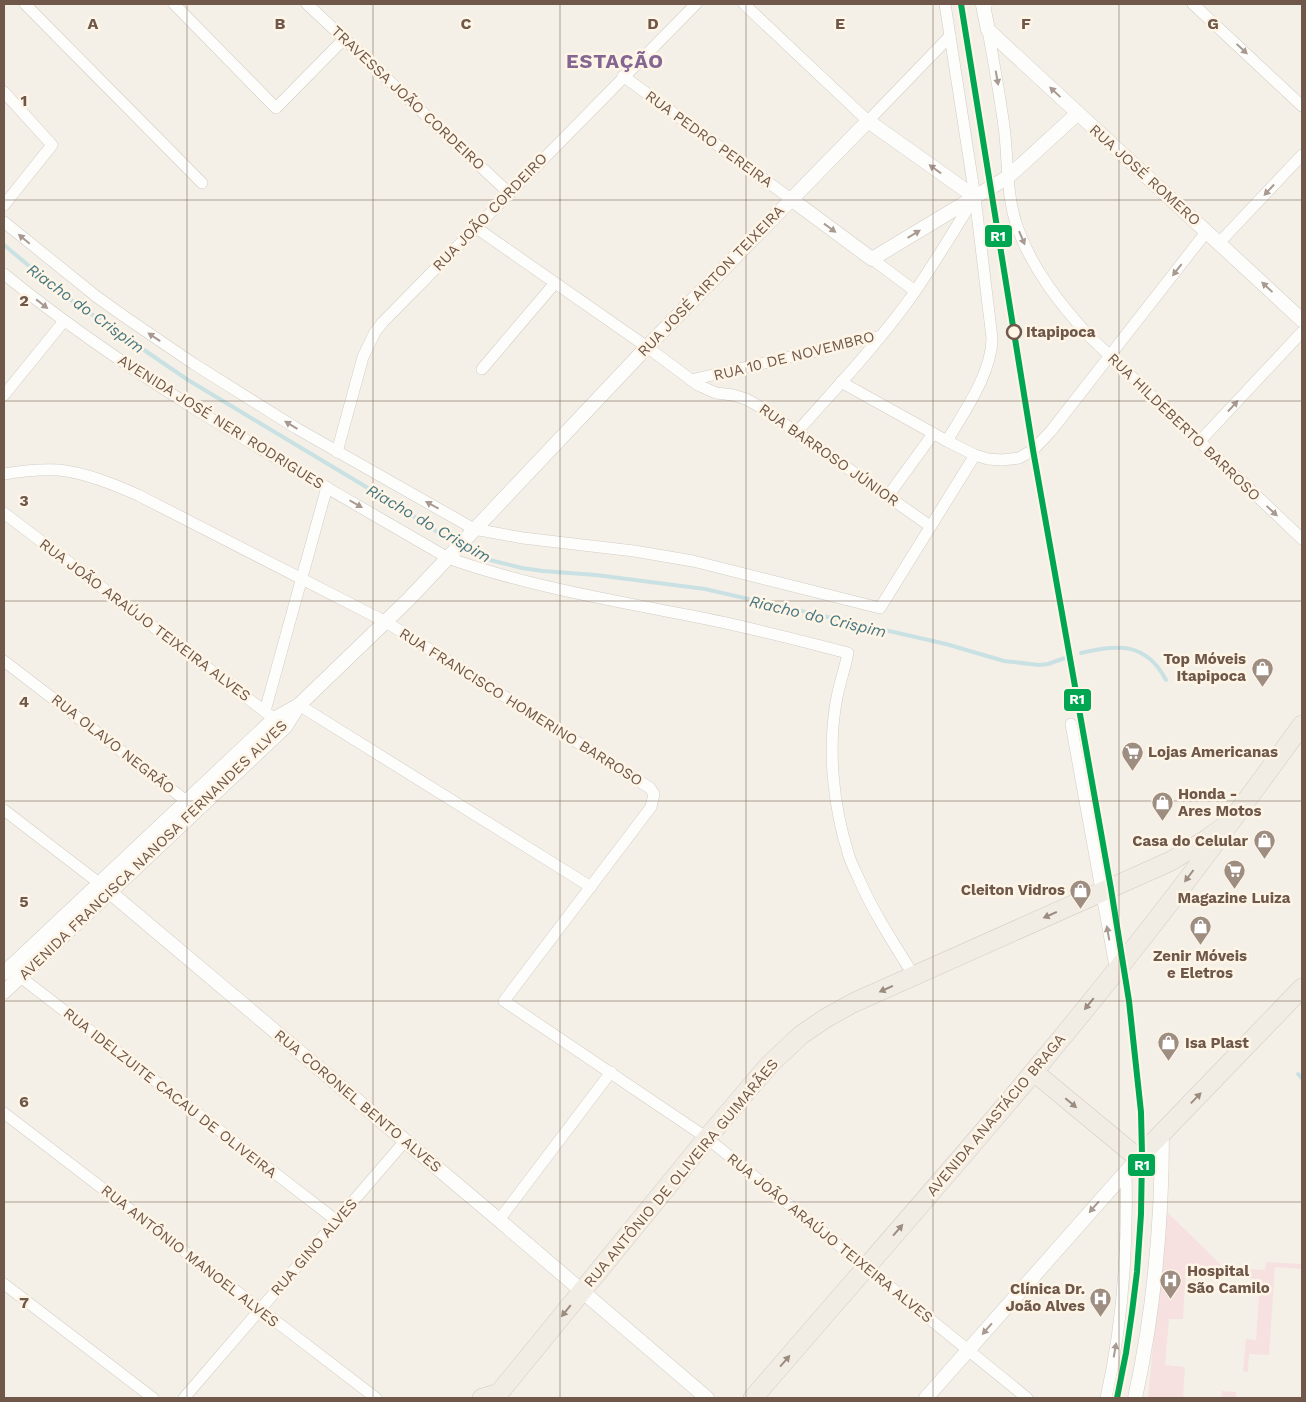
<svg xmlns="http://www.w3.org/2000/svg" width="1306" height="1402" viewBox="0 0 1306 1402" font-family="'Work Sans',sans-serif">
  <rect width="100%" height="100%" fill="#f4f0e8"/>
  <g fill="#f6e1e0">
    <polygon points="1166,1211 1224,1268 1265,1270 1266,1262 1302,1264 1302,1269 1275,1267 1269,1355 1249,1354 1248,1372 1243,1371 1246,1339 1256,1340 1260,1279 1230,1277 1230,1271 1186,1268 1183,1319 1169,1319 1165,1365 1185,1367 1183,1398 1148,1398"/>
    <polygon points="1222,1391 1236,1392 1236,1398 1221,1398"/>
  </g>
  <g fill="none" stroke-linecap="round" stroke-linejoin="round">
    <g stroke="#cae1e4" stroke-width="4">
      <polyline points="4,245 65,296 188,380 393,503 456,544"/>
      <polyline points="462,548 486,559 522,568 543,571 596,575 705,589 946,644 1004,661 1039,665 1048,664 1065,658"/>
      <path d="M1081 653C1118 644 1146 642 1166 680"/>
      <polyline points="1298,1074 1302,1078"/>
    </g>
    <defs>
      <g id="minor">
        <polyline points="25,4 202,183"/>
        <polyline points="174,4 276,108 344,39"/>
        <polyline points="307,4 509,193"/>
        <polyline points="744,4 868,121 950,36"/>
        <path d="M945 4 975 197 992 338C992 373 964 412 947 441"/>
        <polyline points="1193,4 1302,106"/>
        <path d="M988 30C994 65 1001 100 1005 135 1008 167 1007 199 1018 229 1033 270 1060 304 1089 336L1302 539"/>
        <polyline points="623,76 791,199"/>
        <polyline points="4,92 52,145 4,205"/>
        <polyline points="4,222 97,297 125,317 194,364 296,428 474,529 523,538 634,551 693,561 880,608 975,455"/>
        <polyline points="475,227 647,347 698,385 716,393 733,395 746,399 762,408 930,526"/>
        <polyline points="1219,243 1302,155"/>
        <polyline points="872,259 915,291"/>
        <path d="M4 274C140 385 296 469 448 558 527 586 610 600 692 616 745 626 797 640 848 653 845 668 840 682 837 697 827 748 833 806 849 856 851 863 855 870 858 877 873 912 894 944 914 976"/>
        <polyline points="482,369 555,283"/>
        <polyline points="691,380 881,336"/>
        <polyline points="841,382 947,441 975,455 988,459 1002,460 1019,458 1033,450 1051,431 1207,231"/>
        <polyline points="4,395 64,321"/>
        <path d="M797 432C834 390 873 349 906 304 931 270 952 233 975 197"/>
        <polyline points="1199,442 1302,332"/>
        <polyline points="337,452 363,357 375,332 383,322 696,4"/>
        <path d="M4 474C22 471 41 469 59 470 86 473 113 484 138 495L386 622 650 788 654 794 651 807 504 1001 707 1138 1027 1398"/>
        <polyline points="888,496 933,434"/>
        <polyline points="4,513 280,723"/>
        <polyline points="4,661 193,806"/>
        <polyline points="299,705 591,887"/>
        <polyline points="265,711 327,487"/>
        <polyline points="1071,724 1116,972"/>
        <polyline points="4,810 99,883"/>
        <polyline points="14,972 337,1221"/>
        <polyline points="4,1113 376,1398"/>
        <polyline points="499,1220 611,1072"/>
        <polyline points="4,1284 153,1398"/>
        <polyline points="184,1398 405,1141"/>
        <path d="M1106 1398C1123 1323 1128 1248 1126 1171"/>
      </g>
      <g id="tertiary">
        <polyline points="985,4 983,5 988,30 1302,320"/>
        <polyline points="791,199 872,259 1008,177 1078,113"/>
        <polyline points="99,883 499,1220 707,1398"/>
        <polyline points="4,973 274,719 299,705 408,600 647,347 868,121 975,197"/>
        <polyline points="4,992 285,727 299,705"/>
        <polyline points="926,1398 1138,1158"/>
        <path d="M1135 1398C1154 1312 1162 1222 1162 1133"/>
      </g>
      <g id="primary">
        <polyline points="1034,1072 1138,1158 1302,988"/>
        <polyline points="482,1398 499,1393 707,1138 769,1065 801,1035 826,1018 853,1003 1171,861 1207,839 1229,823"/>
        <path d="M753 1398C874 1257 999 1118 1115 972 1180 892 1241 808 1302 725"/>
      </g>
    </defs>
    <use href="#minor" stroke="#d2ccc4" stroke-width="12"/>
    <use href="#tertiary" stroke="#d2ccc4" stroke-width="15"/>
    <use href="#primary" stroke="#d3cbc5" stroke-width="20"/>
    <use href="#minor" stroke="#fdfdfc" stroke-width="11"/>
    <use href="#tertiary" stroke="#fdfdfc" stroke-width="14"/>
    <use href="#primary" stroke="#f1ece4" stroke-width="19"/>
    <defs>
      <polyline id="rail-1" points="961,4 1033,450 1111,889 1129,1001 1141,1112 1142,1154 1141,1214 1137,1272 1132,1312 1126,1353 1117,1398"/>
    </defs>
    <use href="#rail-1" stroke="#fef5e7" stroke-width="10"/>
    <use href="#rail-1" stroke="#00a651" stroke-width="6"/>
  </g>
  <defs><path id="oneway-solid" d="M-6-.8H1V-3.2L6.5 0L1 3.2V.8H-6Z" transform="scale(1.25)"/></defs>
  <g fill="#a89a91">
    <use href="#oneway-solid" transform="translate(1242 49) rotate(43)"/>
    <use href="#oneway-solid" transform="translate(997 78) rotate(80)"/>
    <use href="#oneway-solid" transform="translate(1055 92) rotate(-137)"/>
    <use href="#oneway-solid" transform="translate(935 169) rotate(-144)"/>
    <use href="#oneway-solid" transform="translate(1269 190) rotate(133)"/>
    <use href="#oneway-solid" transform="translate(830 228) rotate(36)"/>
    <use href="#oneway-solid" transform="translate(914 234) rotate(-31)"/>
    <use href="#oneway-solid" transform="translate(1022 238) rotate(67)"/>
    <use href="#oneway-solid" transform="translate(24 239) rotate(-140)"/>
    <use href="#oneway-solid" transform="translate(1177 270) rotate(128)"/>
    <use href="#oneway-solid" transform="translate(1267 287) rotate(-137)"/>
    <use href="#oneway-solid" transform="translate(42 304) rotate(38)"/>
    <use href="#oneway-solid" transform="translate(154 337) rotate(-146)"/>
    <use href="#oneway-solid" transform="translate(1233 406) rotate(-47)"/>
    <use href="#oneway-solid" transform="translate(291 425) rotate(-149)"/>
    <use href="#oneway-solid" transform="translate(356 504) rotate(30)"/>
    <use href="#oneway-solid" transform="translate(432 505) rotate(-151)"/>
    <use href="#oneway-solid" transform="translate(1272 511) rotate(43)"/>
    <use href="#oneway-solid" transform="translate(1108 933) rotate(-100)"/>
    <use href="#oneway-solid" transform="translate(1094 1207) rotate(131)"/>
    <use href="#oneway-solid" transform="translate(987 1329) rotate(131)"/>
    <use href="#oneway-solid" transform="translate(1115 1350) rotate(-80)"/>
  </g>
  <g fill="#9c8c80">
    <use href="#oneway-solid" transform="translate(1189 876) rotate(127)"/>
    <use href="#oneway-solid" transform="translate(1050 915) rotate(156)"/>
    <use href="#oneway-solid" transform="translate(886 989) rotate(156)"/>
    <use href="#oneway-solid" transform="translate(1089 1004) rotate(129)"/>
    <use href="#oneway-solid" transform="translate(1196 1098) rotate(-46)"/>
    <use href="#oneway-solid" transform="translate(1071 1103) rotate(40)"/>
    <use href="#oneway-solid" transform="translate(898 1230) rotate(-49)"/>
    <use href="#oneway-solid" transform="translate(566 1311) rotate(129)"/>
    <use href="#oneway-solid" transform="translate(785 1361) rotate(-49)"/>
  </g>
  <path fill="none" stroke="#6f584a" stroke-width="1" stroke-opacity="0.55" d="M187 4V1398M373 4V1398M560 4V1398M746 4V1398M933 4V1398M1119 4V1398M4 200H1302M4 401H1302M4 601H1302M4 801H1302M4 1001H1302M4 1202H1302"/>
  <defs>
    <symbol id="shop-pin" viewBox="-11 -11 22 30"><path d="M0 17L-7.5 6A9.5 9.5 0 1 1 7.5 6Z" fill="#9e8d81" stroke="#fef5e7"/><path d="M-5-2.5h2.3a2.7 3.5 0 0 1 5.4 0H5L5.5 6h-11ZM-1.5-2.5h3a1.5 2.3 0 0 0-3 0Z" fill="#fff"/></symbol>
    <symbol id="supermarket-pin" viewBox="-11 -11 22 30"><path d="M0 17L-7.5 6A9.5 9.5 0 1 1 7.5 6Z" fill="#9e8d81" stroke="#fef5e7"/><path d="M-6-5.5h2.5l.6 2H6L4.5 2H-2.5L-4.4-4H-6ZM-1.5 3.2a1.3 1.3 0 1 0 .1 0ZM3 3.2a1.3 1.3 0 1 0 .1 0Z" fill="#fff"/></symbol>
    <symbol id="hospital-pin" viewBox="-11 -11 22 30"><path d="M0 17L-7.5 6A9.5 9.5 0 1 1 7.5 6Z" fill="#9e8d81" stroke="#fef5e7"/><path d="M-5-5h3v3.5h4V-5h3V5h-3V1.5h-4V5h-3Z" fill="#fff"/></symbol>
  </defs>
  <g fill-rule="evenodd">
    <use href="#shop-pin" x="1250" y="656" width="25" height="34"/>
    <use href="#supermarket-pin" x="1120" y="740" width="25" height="34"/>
    <use href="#shop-pin" x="1150" y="790" width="25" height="34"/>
    <use href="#shop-pin" x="1252" y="828" width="25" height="34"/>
    <use href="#supermarket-pin" x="1222" y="858" width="25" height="34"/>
    <use href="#shop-pin" x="1068" y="878" width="25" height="34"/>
    <use href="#shop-pin" x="1188" y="914" width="25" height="34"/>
    <use href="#shop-pin" x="1156" y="1030" width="25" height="34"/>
    <use href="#hospital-pin" x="1158" y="1268" width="25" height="34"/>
    <use href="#hospital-pin" x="1088" y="1286" width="25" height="34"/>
  </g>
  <circle fill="#fef5e7" stroke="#6f584a" stroke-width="2.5" cx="1014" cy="332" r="7"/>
  <g text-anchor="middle" stroke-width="5" stroke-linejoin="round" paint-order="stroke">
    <g font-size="15" fill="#6f584a" stroke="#fef5e7">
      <text transform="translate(408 98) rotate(43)" y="5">TRAVESSA JOÃO CORDEIRO</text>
      <text transform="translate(709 139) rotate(36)" y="5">RUA PEDRO PEREIRA</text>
      <text transform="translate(1145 175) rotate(42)" y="5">RUA JOSÉ ROMERO</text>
      <text transform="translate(490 212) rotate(-46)" y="5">RUA JOÃO CORDEIRO</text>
      <text transform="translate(711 281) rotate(-46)" y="5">RUA JOSÉ AIRTON TEIXEIRA</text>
      <text transform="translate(794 356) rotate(-14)" y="5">RUA 10 DE NOVEMBRO</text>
      <text transform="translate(221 422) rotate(32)" y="5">AVENIDA JOSÉ NERI RODRIGUES</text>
      <text transform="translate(1184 427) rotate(44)" y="5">RUA HILDEBERTO BARROSO</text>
      <text transform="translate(829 455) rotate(35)" y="5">RUA BARROSO JÚNIOR</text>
      <text transform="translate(145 620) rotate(37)" y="5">RUA JOÃO ARAÚJO TEIXEIRA ALVES</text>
      <text transform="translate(521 707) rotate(32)" y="5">RUA FRANCISCO HOMERINO BARROSO</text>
      <text transform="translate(113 744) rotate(38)" y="5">RUA OLAVO NEGRÃO</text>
      <text transform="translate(153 850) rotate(-44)" y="5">AVENIDA FRANCISCA NANOSA FERNANDES ALVES</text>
      <text transform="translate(170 1093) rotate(38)" y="5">RUA IDELZUITE CACAU DE OLIVEIRA</text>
      <text transform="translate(358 1101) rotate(40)" y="5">RUA CORONEL BENTO ALVES</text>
      <text transform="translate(996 1115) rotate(-50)" y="5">AVENIDA ANASTÁCIO BRAGA</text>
      <text transform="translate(681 1173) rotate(-50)" y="5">RUA ANTÔNIO DE OLIVEIRA GUIMARÃES</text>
      <text transform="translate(830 1238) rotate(39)" y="5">RUA JOÃO ARAÚJO TEIXEIRA ALVES</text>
      <text transform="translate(314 1247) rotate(-49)" y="5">RUA GINO ALVES</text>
      <text transform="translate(190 1256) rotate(38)" y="5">RUA ANTÔNIO MANOEL ALVES</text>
    </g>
    <g font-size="15" font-weight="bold" fill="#6f584a" stroke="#fef5e7" text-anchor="start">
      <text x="1026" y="337">Itapipoca</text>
    </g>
    <g font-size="15" font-weight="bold" fill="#6f584a" stroke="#fef5e7" text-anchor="end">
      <text x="1246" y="664">Top Móveis<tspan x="1246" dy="17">Itapipoca</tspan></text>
      <text x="1148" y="757" text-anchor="start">Lojas Americanas</text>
      <text x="1178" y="799" text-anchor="start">Honda -<tspan x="1178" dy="17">Ares Motos</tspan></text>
      <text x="1248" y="846">Casa do Celular</text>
      <text x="1065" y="895">Cleiton Vidros</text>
      <text x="1234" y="903" text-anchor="middle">Magazine Luiza</text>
      <text x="1200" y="961" text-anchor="middle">Zenir Móveis<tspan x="1200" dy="17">e Eletros</tspan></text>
      <text x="1185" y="1048" text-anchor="start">Isa Plast</text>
      <text x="1187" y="1276" text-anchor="start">Hospital<tspan x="1187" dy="17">São Camilo</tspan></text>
      <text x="1085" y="1294">Clínica Dr.<tspan x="1085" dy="17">João Alves</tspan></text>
    </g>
    <g font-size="16" font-style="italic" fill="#467781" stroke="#fef5e7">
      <text transform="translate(86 308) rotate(36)" y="6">Riacho do Crispim</text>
      <text transform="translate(429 523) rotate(30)" y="6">Riacho do Crispim</text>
      <text transform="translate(818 616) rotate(13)" y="6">Riacho do Crispim</text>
    </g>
    <g font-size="20" font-weight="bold" letter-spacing="1" fill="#846692" stroke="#fef5e7">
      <text x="615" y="68">ESTAÇÃO</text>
    </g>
  </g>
  <g font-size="16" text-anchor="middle" font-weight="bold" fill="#6f584a" stroke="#fef5e7" stroke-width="5" stroke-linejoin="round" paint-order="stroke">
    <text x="93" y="29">A</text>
    <text x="280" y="29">B</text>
    <text x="466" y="29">C</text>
    <text x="653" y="29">D</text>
    <text x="840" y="29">E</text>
    <text x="1026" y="29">F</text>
    <text x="1213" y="29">G</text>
    <text x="24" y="106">1</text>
    <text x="24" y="306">2</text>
    <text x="24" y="506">3</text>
    <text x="24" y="707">4</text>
    <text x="24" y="907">5</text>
    <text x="24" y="1107">6</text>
    <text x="24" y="1308">7</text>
  </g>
  <g stroke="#fef5e7" stroke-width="2">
    <rect x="984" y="224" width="29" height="24" rx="5" fill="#00a651"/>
    <rect x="1063" y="688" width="29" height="24" rx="5" fill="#00a651"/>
    <rect x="1127" y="1153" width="29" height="24" rx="5" fill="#00a651"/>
  </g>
  <g font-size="14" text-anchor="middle" font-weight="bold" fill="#fff">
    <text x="998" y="241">R1</text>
    <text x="1077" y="704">R1</text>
    <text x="1142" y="1170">R1</text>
  </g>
  <rect width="1306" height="1402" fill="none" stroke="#6f584a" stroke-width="10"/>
</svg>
